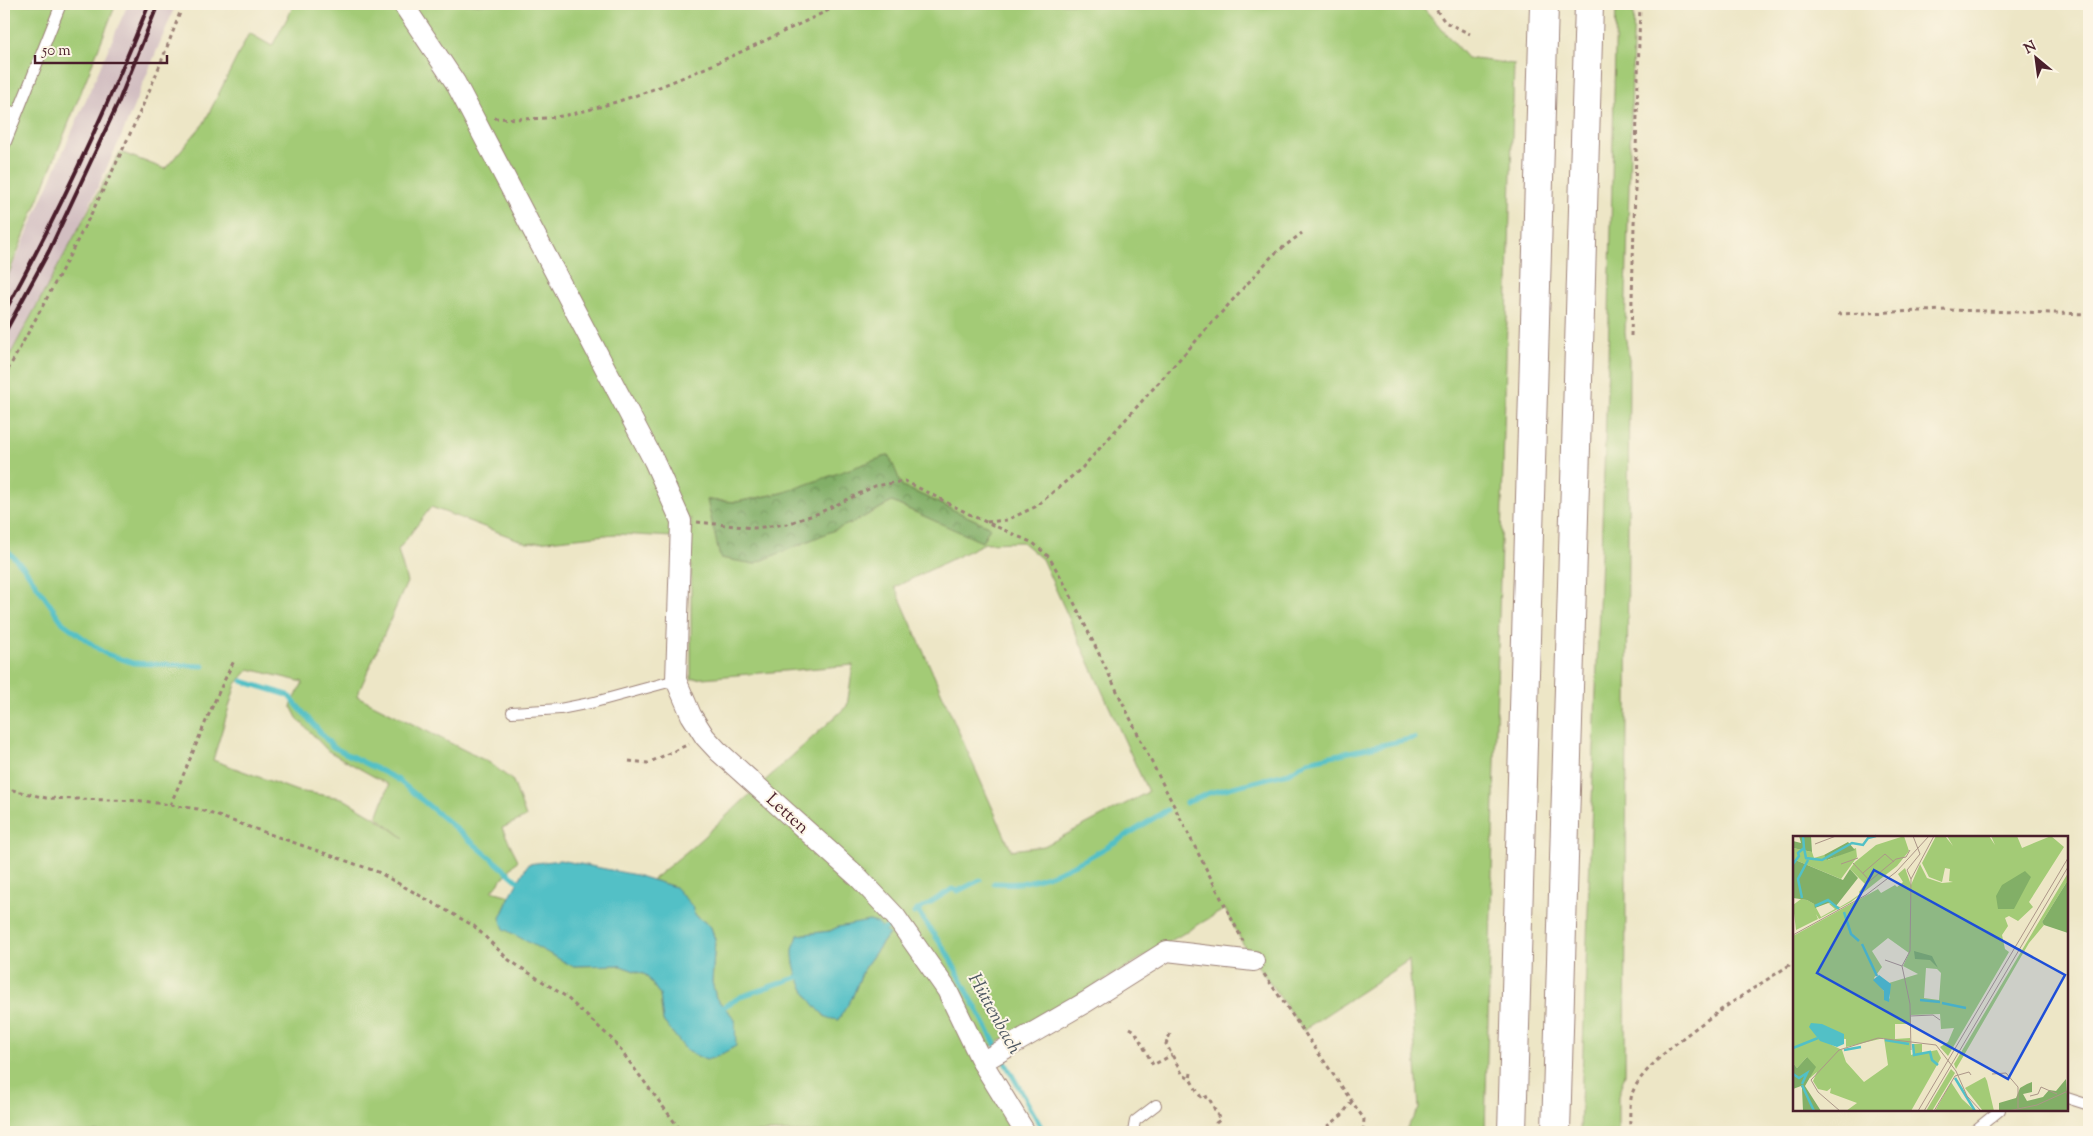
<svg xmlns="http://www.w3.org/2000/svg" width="2093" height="1136" viewBox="0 0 2093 1136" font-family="'Sorts Mill Goudy',serif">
  <defs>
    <pattern id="forest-crowns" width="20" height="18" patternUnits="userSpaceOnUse" patternTransform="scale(1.25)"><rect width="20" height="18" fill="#82af67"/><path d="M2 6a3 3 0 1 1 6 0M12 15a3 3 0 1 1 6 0" fill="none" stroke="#6c8e55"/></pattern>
  </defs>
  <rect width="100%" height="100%" fill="#fcf5e5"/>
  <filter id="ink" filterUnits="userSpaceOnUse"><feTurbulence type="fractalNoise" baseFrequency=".02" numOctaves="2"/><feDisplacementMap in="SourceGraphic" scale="10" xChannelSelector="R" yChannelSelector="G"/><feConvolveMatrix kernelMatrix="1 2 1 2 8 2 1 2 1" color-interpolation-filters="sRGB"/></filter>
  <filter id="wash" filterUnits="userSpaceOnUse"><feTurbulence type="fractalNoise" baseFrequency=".0096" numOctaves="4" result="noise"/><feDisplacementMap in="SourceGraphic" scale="20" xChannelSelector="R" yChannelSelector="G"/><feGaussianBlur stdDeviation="1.12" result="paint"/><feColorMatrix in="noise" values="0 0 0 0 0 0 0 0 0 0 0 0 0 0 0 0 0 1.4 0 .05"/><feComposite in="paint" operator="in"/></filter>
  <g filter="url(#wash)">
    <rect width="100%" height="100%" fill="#ede6c6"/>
    <polygon fill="#d2bec1" points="128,4 176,4 121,137 80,226 4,366 4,286"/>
    <g fill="#a3cb76" stroke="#767550" fill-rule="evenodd">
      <polygon points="4,4 116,4 4,286"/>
      <path d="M293 4H1420L1467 58 1514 64 1485 1132H1404L1419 1109 1409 960 1303 1030 1245 948 1225 909 985 1050 1026 1123 1009 1132H4V366L120 152 165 169 204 123 249 33 272 46 291 11ZM902 486 990 527 982 541 892 502 856 521 707 500 736 502 782 493ZM431 507 527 543 616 534 673 537 691 518V679L853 665 847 706 691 848 652 880 675 887 694 914 711 927 715 940 712 982 716 998 725 1008 706 1060 687 1051 663 1021 660 995 646 975 618 965 572 966 500 918 510 896 492 891 518 860 502 828 526 817 513 781 490 763 357 696 407 582 398 550ZM1022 542 1042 559 1148 792 1044 846 1011 850 895 587 985 543ZM249 669 303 682 291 706 297 718 328 751 389 785 377 817 404 838 376 818 342 798 297 791 213 760 236 684ZM838 927 889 934 864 968 852 998 825 1017 804 990 799 978 794 963 798 935 830 931Z"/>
      <polygon points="1616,4 1634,4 1625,333 1629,359 1625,1074 1618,1096 1618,1132 1580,1132 1608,360"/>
    </g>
    <polygon fill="url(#forest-crowns)" stroke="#666749" points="889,455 902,486 990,527 982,542 892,502 856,521 754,564 720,558 707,500 736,502 782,493"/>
    <g fill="#52c0c6" stroke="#4e7078">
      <polygon points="560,860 636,875 675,887 692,906 694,914 711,927 715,940 712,982 716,998 735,1019 736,1046 716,1057 706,1060 687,1051 663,1021 660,995 646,975 618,965 572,966 504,929 500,918 510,896 528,864"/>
      <path d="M869 921 877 923 889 934 864 968 852 998 838 1020C834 1019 827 1019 824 1015 807 1000 792 973 793 950 794 945 797 940 798 935L830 931 838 927Z"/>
    </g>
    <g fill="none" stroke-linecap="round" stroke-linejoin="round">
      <g stroke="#52c0c6" stroke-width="5">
        <polyline points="4,547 25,569 63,623 104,653 133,663 204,666"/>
        <polyline points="242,681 288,695 333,747 397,779 518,881 525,884"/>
        <polyline points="1186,803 1209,793 1289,773 1308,761 1414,738"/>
        <path d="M994 883C1003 883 1013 884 1021 883 1071 874 1125 836 1167 810"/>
        <polyline points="917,910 947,953 998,1049"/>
        <polyline points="914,913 952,889 958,891 980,880"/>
        <polyline points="879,932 894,924"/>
        <polyline points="720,1009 742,996 804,975"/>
        <polyline points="1002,1057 1044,1132"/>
      </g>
    </g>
  </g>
  <g filter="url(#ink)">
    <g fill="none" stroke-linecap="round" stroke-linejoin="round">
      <defs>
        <g id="service">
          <polyline points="4,109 16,113"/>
          <polyline points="4,147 61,4"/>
          <polyline points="512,712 560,709 595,702 676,680"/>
          <polyline points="2067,1098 2089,1105"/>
          <polyline points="1133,1132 1135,1121 1156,1105"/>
          <polyline points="1973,1132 2000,1110"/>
        </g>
        <g id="minor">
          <polyline points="403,4 455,82 654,461 681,521 676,680 691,715 705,737 718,751 859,878 895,916 947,990 982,1062 1025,1132"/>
          <polyline points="982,1062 1086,1002 1167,951 1254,961"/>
        </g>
        <g id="motorway">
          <polyline points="1512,1132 1544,4"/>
          <polyline points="1556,1132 1589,4"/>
        </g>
      </defs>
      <use href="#service" stroke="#9c8278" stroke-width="12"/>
      <use href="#minor" stroke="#9c8278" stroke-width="22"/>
      <use href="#motorway" stroke="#9c8278" stroke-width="30"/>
      <g stroke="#9c8278" stroke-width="3" stroke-dasharray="4 4" stroke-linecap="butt">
        <polyline points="1432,4 1445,22 1470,34"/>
        <path d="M494 118C518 119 543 120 567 115 664 94 753 45 842 4"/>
        <polyline points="1838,314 1948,310 2089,314"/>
        <polyline points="1631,336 1640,4"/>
        <path d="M4 377C70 256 137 135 183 4"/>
        <polyline points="697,522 754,528 787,524 819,513 875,486 905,481 975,517 1033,543 1049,557 1067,588 1149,757 1243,941"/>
        <polyline points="987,522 1007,520 1035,507 1082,468 1273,255 1302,233"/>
        <polyline points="629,761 648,763 689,744"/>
        <polyline points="4,788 46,798 143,801 198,809 378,872 474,926 509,960 565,996 613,1040 682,1132"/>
        <path d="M170 805C192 757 210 707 234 661"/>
        <polyline points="1264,974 1364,1119 1363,1132"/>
        <polyline points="1130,1028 1135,1031 1153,1065 1172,1055"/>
        <polyline points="1170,1034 1166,1044 1183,1075 1190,1079"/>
        <polyline points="1191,1073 1190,1079 1202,1099 1208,1096 1220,1120 1216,1123 1219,1132"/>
        <polyline points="1321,1132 1342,1115 1352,1101"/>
        <path d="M1630 1132C1630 1120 1629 1105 1632 1094 1645 1053 1757 987 1794 962"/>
      </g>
      <use href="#service" stroke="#fff" stroke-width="10"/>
      <use href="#minor" stroke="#fff" stroke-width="20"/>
      <use href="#motorway" stroke="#fff" stroke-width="28"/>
      <g stroke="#4a1f2b" stroke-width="4">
        <path d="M4 313C59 213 106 110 149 4"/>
        <polyline points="4,334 49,251 119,101 158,4"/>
      </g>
    </g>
  </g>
  <g text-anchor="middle" stroke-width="4" stroke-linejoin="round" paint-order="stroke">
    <g font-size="18" fill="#4a1f2b" stroke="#fcf5e5">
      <text transform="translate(788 813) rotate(42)" y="6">Letten</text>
    </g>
    <g font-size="19" font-style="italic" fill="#4d5761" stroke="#fcf5e5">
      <text transform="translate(996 1013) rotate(61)" y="7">Hüttenbach</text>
    </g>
  </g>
  <g transform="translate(1793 836)">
    <rect width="275" height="275" fill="#ede6c6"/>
    <path d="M111 0 116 15 104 30 58 66 26 83 23 78 25 83 3 94 0 69 8 63 14 64 21 68 28 81 42 73 35 67 47 71 57 65 67 58 66 56 72 48 57 33 62 26 83 9ZM143 0H152L160 10 154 0H196L202 9 198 0H224L229 12 258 0 271 11 236 66 240 71 225 85 216 80 212 82 215 90 209 99 212 113 216 116 155 220 147 211 155 206 161 192 148 193 147 178 118 179V188H102V203L117 202 118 219 121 218V208H129V217L144 214 148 222 118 275H53L64 267 37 257 38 252 34 255 25 253 20 245 24 236 17 242 14 221 4 232 0 227V100L85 53 88 57 102 49 104 51 110 46 105 38 112 32 118 49 127 28 134 42 149 47 160 46 156 45 157 33 152 32 149 46 136 41 129 27ZM95 102 116 117 110 130 125 138 96 147 97 163 81 142 89 131 79 115ZM133 132 144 133 148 137 146 164 131 162ZM23 201 53 203V211L91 202 95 229 71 246 53 226 49 214ZM0 12 19 16 21 22 31 19 35 24 63 12 64 21 48 43 0 23ZM275 37V44L249 86 251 89 236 107 163 233 161 228ZM158 233 162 237 139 275H133ZM192 241 194 245 201 275H190L172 252ZM158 246 169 263 182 275H142Z" fill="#a3cb76" fill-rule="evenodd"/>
    <path d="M6 0H18L19 16 0 12V5L8 7ZM55 6 62 14 34 24 31 19ZM0 23 50 44 57 33 65 42 43 70 38 66 22 72 21 68 14 64 0 62ZM232 35 238 41 221 73H205L203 60 209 49ZM275 44V97L251 89 249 86ZM121 115 139 120 145 132 137 124 122 123ZM14 221 23 231 12 250 28 275H10L9 252 8 250 0 253V227L4 232ZM273 243 275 275H206V267L223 262 227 252 234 248 239 246V256L230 258 234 265 250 261 256 254 263 255Z" fill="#82af67"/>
    <path d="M86 139 98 148 96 166 91 164V155L80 144ZM18 187 29 188 51 198V208L44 211 27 205 16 191Z" fill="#52c0c6"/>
    <path fill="none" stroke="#52c0c6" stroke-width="2.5" d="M11 12 13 22 29 24 59 7 70 9 75 2 83 0M0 28 6 20 5 17 11 12 10 0M9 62 5 43 15 24M22 70 35 64 46 73M51 76 58 98 66 105M69 108 84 140M127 164 147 166M149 167 173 172M92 204 116 208M120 208 121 219 137 216 139 224 145 229M0 212 25 202M51 214 68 211M0 238 6 242 14 237 9 248M162 242 182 275M9 249 21 275"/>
    <path fill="none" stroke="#ac9688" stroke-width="1" d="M22 8 43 0M60 27 77 45M48 28 65 22M70 37 92 18 101 26M118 43 114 34 127 18 120 0M73 48 103 23 113 21 117 14M0 99 73 59 103 36 136 0M92 124 109 130M117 180 140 179 147 184M118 214 117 168 109 130 117 115 118 43 141 0M199 238 213 237 225 251V272M237 260 245 258 248 251 264 258M47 275 25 256 18 244 46 214 85 202 143 209 163 235 174 260 188 275M125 275 275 22M131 275 275 31M141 275 162 240 176 236 178 239M215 275 244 269 275 255"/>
    <path fill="#1d4ed8" fill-opacity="0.15" stroke="#1d4ed8" stroke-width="2.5" d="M81 34 272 139 215 243 24 137Z"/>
    <rect width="275" height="275" fill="none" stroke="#4a1f2b" stroke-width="2.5"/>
  </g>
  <rect width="2093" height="1136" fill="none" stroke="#fcf5e5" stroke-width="20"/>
  <g transform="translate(2036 58) rotate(331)" stroke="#fcf5e5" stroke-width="4" paint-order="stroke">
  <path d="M0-4L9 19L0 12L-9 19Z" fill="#4a1f2b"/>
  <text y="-8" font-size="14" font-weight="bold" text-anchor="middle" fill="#4a1f2b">N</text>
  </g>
  <path d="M35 55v8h132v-8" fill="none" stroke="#4a1f2b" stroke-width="2.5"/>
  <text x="42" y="55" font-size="15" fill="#4a1f2b" stroke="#fcf5e5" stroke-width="4" paint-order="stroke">50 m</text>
</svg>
